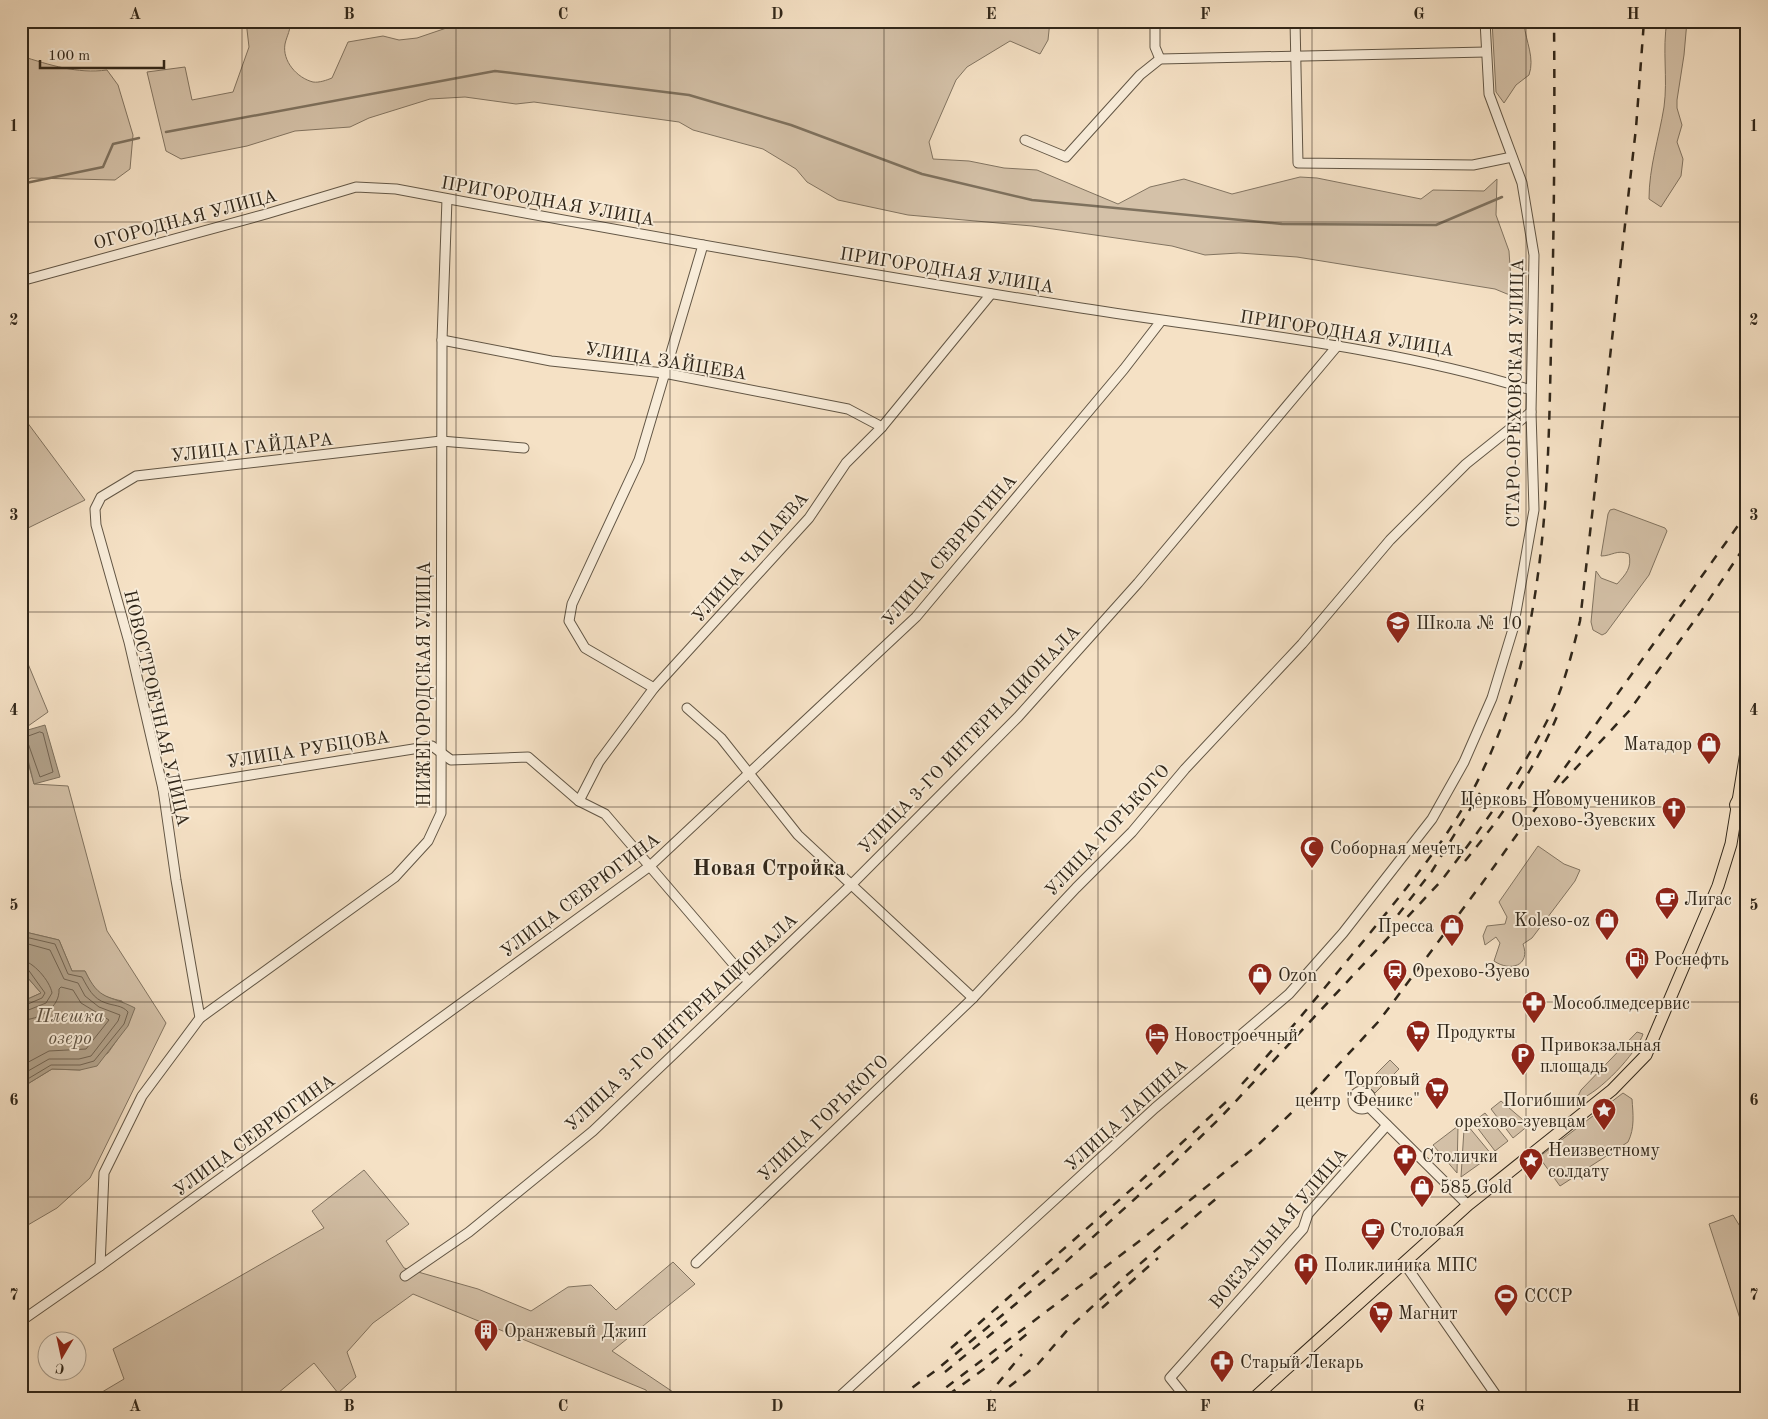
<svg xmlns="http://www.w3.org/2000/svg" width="1768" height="1419" viewBox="0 0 1768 1419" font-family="'Old Standard TT',serif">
  <rect width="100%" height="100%" fill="#f5e1c5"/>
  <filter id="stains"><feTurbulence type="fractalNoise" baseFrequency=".004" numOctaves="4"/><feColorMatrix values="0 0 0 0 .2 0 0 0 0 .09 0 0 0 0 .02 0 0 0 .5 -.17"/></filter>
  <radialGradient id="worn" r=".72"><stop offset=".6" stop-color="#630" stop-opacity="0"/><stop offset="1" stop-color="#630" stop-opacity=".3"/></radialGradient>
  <g fill="#d4c1a8" stroke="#827461">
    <path d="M246 21H290C291 30 287 35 285 44 282 61 297 78 313 82 319 83 327 80 332 78L348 42 383 36 399 40 417 38 467 21H1050L1048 40 1040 54 1010 41 967 67 956 80 929 142 933 159 969 161 1004 168 1037 170 1118 204 1150 187 1184 179 1232 194 1300 177 1317 178 1421 199 1433 190 1484 191 1497 179 1496 215 1509 251 1512 296 1495 289 1297 257 1239 253 1205 255 1172 246 1032 226 908 215 838 200 807 182 796 169 763 149 693 130 679 122 534 102 516 104 465 97 430 99 369 118 350 127 295 131 247 146 181 159 166 151 147 72 185 67 192 100 233 92 249 47Z"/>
    <path d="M1492 21H1526L1524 24C1526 42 1535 58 1529 75L1516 85 1504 103 1496 92Z"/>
    <path d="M1667 21H1687L1684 55 1677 100V108L1682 125 1677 142 1683 159 1681 176 1661 207 1649 199C1649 167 1659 138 1664 107 1668 78 1662 50 1667 21Z"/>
    <path d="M21 56C50 65 77 74 107 70L118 85 133 135 130 169 115 180 31 178 21 183Z"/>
    <polygon points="21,414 85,500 26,529 21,540"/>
    <path d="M1614 509 1665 528 1667 531 1649 575 1606 633 1602 635 1593 630 1591 622 1596 571 1601 578 1617 584C1626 574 1632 568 1629 554 1617 549 1612 556 1601 556L1608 514 1610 510Z"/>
    <polygon points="21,647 48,712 21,731"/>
    <path d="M21 737 34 784 68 786 107 931 166 1023 90 1178 57 1208 21 1229V1088L52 1069 80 1070 108 1053 117 1040 122 1001C99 996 95 992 85 971H72L59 940 21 931Z"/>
    <path d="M1538 846 1564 864 1580 870 1575 881 1532 938 1523 944C1531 966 1510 972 1494 961L1500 943 1496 937 1485 945 1483 936 1487 926 1505 924 1507 917 1499 902Z"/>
    <polygon points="21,970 41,993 21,1002"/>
    <path d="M1637 1032 1643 1034C1637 1053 1599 1093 1580 1099L1578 1096 1581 1090Z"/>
    <polygon points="1390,1060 1399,1069 1375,1093 1366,1084"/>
    <path d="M1623 1093 1632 1099C1633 1114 1635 1128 1628 1142L1560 1186 1539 1157Z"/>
    <polygon points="1501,1101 1529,1125 1513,1138 1491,1109"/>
    <polygon points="1485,1113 1508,1141 1495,1151 1473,1122"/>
    <polygon points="1458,1126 1457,1173 1433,1145"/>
    <polygon points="1468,1126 1492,1155 1461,1177 1464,1129"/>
    <polygon points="364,1170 409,1224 386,1241 404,1268 478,1289 531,1311 568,1287 591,1285 616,1310 673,1262 695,1284 612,1351 682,1398 650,1398 646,1390 413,1294 373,1323 347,1352 356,1377 338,1393 314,1363 272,1398 92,1398 124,1379 113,1349 324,1228 312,1211"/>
    <polygon points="1733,1215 1741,1228 1747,1224 1747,1340 1709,1224"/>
  </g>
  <g fill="#b2a28b" stroke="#7e715e">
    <polygon points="45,725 60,777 34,784 21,732"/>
    <path d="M21 931 59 940 72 971H85C100 1002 108 994 135 1008L128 1026 97 1066 80 1070 52 1069 21 1088V1002L41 993 21 970Z"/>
  </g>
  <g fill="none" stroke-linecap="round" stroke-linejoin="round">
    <g stroke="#726452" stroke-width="1">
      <polygon points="40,732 43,733 53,772 40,777 28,743 24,738"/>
      <path d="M21 936 55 944 68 974 82 977C88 988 93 999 106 1003 114 1006 122 1005 128 1012L124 1024 94 1061 80 1065H51L21 1083"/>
      <polyline points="21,942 50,950 64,979 78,983 85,996 99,1007 120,1015 118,1021 91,1056 79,1059 49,1059 21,1075"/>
      <path d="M21 960C33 961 50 981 52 993L46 1003 21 1013"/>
      <polyline points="21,966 27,968 45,993 42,998 21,1007"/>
      <path d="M21 1020C39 1020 60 1008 59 989L61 987 73 990 81 1003 109 1020 86 1049 49 1051 21 1066"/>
    </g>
    <g stroke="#7e715e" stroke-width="2.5">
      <polyline points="166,132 495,71 689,95 791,125 922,174 1032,200 1282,224 1436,225 1502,197"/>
      <polyline points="21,184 103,167 113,144 139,138"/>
    </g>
    <defs>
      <g id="minor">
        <polyline points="1155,21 1155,47 1160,59"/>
        <polyline points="1295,21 1298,163 1473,165 1512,157"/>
        <polyline points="1025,140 1066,157 1140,75 1160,59 1486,52"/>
        <path d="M21 281 266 214 356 187 396 189C624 232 852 272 1081 308 1232 332 1385 345 1531 390"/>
        <polyline points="442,340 551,361 664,373 848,409 882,427"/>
        <polyline points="654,688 585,648 569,621 572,604 639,460 703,245"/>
        <polyline points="687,708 721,738 798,835 973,998"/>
        <polyline points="163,789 432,746 451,760 528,757 579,801 605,814 748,981"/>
        <polyline points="579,801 599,762 654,688 809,518 846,463 882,427 991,294"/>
        <polyline points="200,1018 176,880 163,789 129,642 96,525 95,509 101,497 136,476 441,441 524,448"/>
        <circle cx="1362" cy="1100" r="9"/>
        <polyline points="1369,1107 1468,1205"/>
        <polyline points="696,1263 973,998 1076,888 1132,832 1185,769 1302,644 1390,540 1466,464 1531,412"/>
        <polyline points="1404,1263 1498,1398"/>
        <polyline points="100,1266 104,1173 142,1096 200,1018 395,877 428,841 441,813 442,340 447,199"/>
        <polyline points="405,1276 469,1232 593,1131 851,885 1018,717 1138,583 1338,345"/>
        <polyline points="21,1321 100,1266 650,866 916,617 1124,369 1161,321"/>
        <polyline points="838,1398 1155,1108 1289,994 1343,933 1432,819 1464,762 1492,698 1513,629 1534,510 1531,412 1534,255 1522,183 1489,94 1485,21"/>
        <polyline points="1186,1398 1170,1378 1303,1229 1308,1214 1387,1125"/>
      </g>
      <polyline id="major" points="1254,1398 1468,1205 1612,1090 1646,1055 1718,886 1731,844 1747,746"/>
      <polyline id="highway" points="1737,805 1747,787"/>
    </defs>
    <use href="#minor" stroke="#625645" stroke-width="11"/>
    <use href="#major" stroke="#31271a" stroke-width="13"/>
    <use href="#highway" stroke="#31271a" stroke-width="16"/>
    <use href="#minor" stroke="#f8ecd9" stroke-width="9"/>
    <use href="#major" stroke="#f5e1c5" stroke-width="11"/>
    <use href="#highway" stroke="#f5e1c5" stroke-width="14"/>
    <g stroke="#31271a" stroke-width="2.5" stroke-dasharray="9 9" stroke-linecap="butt">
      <polyline points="1562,783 1629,711 1702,610 1747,543"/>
      <path d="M1465 861C1503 815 1538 765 1560 709"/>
      <polyline points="1387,929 1432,871 1480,793"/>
      <path d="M1242 1084C1285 1037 1325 987 1366 938 1408 886 1453 834 1482 772 1546 640 1548 490 1551 346 1554 238 1555 130 1554 21"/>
      <polyline points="1102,1308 1158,1258"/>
      <polyline points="951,1348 1134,1187 1227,1101"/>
      <polyline points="945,1372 1007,1321"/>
      <polyline points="948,1395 984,1369 1033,1329"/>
      <path d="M898 1398 935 1371 1059 1268 1172 1165 1222 1116 1441 881C1481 829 1521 774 1550 715 1564 686 1572 653 1580 621L1636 128 1644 21"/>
      <polyline points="932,1398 1146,1236 1259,1144 1313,1092 1379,1021 1483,882 1747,513"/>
      <polyline points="986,1398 1022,1354"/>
      <polyline points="995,1398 1038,1364 1070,1327 1127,1275 1218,1197"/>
    </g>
  </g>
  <path fill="none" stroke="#31271a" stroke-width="1" stroke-opacity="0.55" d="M242 21V1398M456 21V1398M670 21V1398M884 21V1398M1098 21V1398M1312 21V1398M1526 21V1398M21 222H1747M21 417H1747M21 612H1747M21 807H1747M21 1002H1747M21 1197H1747"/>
  <defs>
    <symbol id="school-pin" viewBox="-11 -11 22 30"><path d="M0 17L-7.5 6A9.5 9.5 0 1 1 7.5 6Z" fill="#8f2418" stroke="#f8ecd9"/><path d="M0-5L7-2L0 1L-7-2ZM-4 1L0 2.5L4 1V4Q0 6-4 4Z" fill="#fff"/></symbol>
    <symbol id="shop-pin" viewBox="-11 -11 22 30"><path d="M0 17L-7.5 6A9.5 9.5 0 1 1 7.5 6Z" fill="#8f2418" stroke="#f8ecd9"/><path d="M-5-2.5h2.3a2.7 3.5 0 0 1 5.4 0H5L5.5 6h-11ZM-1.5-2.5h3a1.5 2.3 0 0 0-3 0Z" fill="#fff"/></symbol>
    <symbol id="church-pin" viewBox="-11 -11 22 30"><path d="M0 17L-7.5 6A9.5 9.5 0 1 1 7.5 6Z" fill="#8f2418" stroke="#f8ecd9"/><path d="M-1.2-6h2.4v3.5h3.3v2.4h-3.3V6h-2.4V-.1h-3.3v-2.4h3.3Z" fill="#fff"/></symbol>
    <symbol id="mosque-pin" viewBox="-11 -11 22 30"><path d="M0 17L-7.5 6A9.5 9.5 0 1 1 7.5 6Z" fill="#8f2418" stroke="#f8ecd9"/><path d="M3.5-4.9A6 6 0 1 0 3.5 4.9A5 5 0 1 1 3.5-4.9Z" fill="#fff"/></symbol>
    <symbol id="cafe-pin" viewBox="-11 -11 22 30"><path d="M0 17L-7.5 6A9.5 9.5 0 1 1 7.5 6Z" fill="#8f2418" stroke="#f8ecd9"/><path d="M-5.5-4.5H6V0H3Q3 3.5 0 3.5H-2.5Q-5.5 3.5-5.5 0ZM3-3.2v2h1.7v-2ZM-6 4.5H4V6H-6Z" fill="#fff"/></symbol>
    <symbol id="fuel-pin" viewBox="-11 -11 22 30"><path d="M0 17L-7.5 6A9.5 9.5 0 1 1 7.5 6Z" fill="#8f2418" stroke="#f8ecd9"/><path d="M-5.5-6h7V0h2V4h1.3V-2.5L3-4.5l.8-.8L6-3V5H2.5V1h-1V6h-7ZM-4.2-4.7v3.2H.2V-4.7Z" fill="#fff"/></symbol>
    <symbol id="station-pin" viewBox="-11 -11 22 30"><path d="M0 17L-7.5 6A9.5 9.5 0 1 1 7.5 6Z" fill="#8f2418" stroke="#f8ecd9"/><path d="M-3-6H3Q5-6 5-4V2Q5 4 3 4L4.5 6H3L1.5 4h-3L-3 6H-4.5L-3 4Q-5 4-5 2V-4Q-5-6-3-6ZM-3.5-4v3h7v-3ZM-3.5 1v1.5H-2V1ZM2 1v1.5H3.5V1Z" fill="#fff"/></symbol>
    <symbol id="pharmacy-pin" viewBox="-11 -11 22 30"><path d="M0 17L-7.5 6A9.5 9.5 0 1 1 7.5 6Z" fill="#8f2418" stroke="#f8ecd9"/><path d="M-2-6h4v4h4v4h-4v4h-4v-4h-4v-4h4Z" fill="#fff"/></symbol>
    <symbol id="supermarket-pin" viewBox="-11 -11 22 30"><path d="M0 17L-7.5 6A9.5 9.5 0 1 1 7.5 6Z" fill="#8f2418" stroke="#f8ecd9"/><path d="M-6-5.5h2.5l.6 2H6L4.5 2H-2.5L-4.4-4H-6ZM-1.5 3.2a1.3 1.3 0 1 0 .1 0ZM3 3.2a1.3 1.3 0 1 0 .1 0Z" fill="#fff"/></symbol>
    <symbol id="hotel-pin" viewBox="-11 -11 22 30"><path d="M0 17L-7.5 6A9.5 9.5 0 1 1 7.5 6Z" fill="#8f2418" stroke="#f8ecd9"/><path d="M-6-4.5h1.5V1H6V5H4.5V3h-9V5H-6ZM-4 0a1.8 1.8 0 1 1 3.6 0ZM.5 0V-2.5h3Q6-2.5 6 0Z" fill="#fff"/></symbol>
    <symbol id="parking-pin" viewBox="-11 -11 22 30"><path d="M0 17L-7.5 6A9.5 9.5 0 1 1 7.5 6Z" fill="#8f2418" stroke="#f8ecd9"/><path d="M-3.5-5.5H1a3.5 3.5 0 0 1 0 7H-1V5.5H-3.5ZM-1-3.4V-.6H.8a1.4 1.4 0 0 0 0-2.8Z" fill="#fff"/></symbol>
    <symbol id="sight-pin" viewBox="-11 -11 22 30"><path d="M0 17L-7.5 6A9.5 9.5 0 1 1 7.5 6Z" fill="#8f2418" stroke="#f8ecd9"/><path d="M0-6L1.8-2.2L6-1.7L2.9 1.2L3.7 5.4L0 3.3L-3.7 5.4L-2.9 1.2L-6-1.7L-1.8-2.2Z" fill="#fff"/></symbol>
    <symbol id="hospital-pin" viewBox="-11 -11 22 30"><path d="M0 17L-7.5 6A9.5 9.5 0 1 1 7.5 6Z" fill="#8f2418" stroke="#f8ecd9"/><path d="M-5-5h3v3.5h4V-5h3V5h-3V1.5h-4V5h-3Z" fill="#fff"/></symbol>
    <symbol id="stadium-pin" viewBox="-11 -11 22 30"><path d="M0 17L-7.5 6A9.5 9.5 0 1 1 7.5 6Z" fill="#8f2418" stroke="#f8ecd9"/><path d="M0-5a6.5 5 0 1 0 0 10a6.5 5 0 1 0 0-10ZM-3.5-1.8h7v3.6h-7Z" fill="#fff"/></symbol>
    <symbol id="building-pin" viewBox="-11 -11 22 30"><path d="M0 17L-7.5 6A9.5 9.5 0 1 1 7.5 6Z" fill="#8f2418" stroke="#f8ecd9"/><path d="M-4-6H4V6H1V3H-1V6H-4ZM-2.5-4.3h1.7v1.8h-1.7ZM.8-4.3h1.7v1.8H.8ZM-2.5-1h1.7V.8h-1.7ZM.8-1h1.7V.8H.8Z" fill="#fff"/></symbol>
  </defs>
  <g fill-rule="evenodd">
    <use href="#school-pin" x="1384" y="609" width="28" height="38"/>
    <use href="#shop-pin" x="1695" y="730" width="28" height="38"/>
    <use href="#church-pin" x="1660" y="795" width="28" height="38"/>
    <use href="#mosque-pin" x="1298" y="834" width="28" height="38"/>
    <use href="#cafe-pin" x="1653" y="885" width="28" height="38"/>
    <use href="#shop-pin" x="1593" y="906" width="28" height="38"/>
    <use href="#shop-pin" x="1438" y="912" width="28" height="38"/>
    <use href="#fuel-pin" x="1623" y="945" width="28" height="38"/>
    <use href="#station-pin" x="1381" y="957" width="28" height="38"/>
    <use href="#shop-pin" x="1246" y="961" width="28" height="38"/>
    <use href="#pharmacy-pin" x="1520" y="989" width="28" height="38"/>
    <use href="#supermarket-pin" x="1404" y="1018" width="28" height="38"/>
    <use href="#hotel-pin" x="1143" y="1021" width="28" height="38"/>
    <use href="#parking-pin" x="1509" y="1041" width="28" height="38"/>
    <use href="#supermarket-pin" x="1423" y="1075" width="28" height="38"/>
    <use href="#sight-pin" x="1590" y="1096" width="28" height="38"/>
    <use href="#pharmacy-pin" x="1391" y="1142" width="28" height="38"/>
    <use href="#sight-pin" x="1517" y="1146" width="28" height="38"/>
    <use href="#shop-pin" x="1408" y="1173" width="28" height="38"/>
    <use href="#cafe-pin" x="1359" y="1216" width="28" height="38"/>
    <use href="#hospital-pin" x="1292" y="1251" width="28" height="38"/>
    <use href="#stadium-pin" x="1492" y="1282" width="28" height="38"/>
    <use href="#supermarket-pin" x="1367" y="1299" width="28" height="38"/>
    <use href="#building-pin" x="472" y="1317" width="28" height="38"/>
    <use href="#pharmacy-pin" x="1208" y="1348" width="28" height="38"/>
  </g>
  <g text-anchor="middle" stroke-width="4" stroke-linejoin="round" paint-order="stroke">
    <g font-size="18" fill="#31271a" stroke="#f8ecd9">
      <text transform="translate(548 201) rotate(10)" y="6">ПРИГОРОДНАЯ УЛИЦА</text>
      <text transform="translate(185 219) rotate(-15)" y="6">ОГОРОДНАЯ УЛИЦА</text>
      <text transform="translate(947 270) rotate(9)" y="6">ПРИГОРОДНАЯ УЛИЦА</text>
      <text transform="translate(1347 333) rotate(9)" y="6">ПРИГОРОДНАЯ УЛИЦА</text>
      <text transform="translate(666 361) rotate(9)" y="6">УЛИЦА ЗАЙЦЕВА</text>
      <text transform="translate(1515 393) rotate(-89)" y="6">СТАРО-ОРЕХОВСКАЯ УЛИЦА</text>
      <text transform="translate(252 447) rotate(-6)" y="6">УЛИЦА ГАЙДАРА</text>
      <text transform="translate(949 550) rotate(-49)" y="6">УЛИЦА СЕВРЮГИНА</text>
      <text transform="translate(750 557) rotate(-49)" y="6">УЛИЦА ЧАПАЕВА</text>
      <text transform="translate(424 684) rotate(-90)" y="6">НИЖЕГОРОДСКАЯ УЛИЦА</text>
      <text transform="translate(157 708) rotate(77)" y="6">НОВОСТРОЕЧНАЯ УЛИЦА</text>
      <text transform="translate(969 739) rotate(-46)" y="6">УЛИЦА 3-ГО ИНТЕРНАЦИОНАЛА</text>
      <text transform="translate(308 749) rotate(-9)" y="6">УЛИЦА РУБЦОВА</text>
      <text transform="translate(1107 830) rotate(-47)" y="6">УЛИЦА ГОРЬКОГО</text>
      <text transform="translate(580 895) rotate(-37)" y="6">УЛИЦА СЕВРЮГИНА</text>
      <text transform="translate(681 1022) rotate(-43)" y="6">УЛИЦА 3-ГО ИНТЕРНАЦИОНАЛА</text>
      <text transform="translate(1126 1115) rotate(-42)" y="6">УЛИЦА ЛАПИНА</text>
      <text transform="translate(823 1118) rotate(-44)" y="6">УЛИЦА ГОРЬКОГО</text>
      <text transform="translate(254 1135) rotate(-36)" y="6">УЛИЦА СЕВРЮГИНА</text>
      <text transform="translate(1278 1228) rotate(-50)" y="6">ВОКЗАЛЬНАЯ УЛИЦА</text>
    </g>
    <g font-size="18" fill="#31271a" stroke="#f8ecd9" text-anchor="start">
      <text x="1416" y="629">Школа № 10</text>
      <text x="1692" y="750" text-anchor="end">Матадор</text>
      <text x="1656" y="805" text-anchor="end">Церковь Новомучеников<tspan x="1656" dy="21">Орехово-Зуевских</tspan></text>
      <text x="1330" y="854">Соборная мечеть</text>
      <text x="1684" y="905">Лигас</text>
      <text x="1590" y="926" text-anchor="end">Koleso-oz</text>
      <text x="1434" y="932" text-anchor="end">Пресса</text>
      <text x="1654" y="965">Роснефть</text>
      <text x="1412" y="977">Орехово-Зуево</text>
      <text x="1278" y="981">Ozon</text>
      <text x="1552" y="1009">Мособлмедсервис</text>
      <text x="1436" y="1038">Продукты</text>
      <text x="1174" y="1041">Новостроечный</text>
      <text x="1540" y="1051">Привокзальная<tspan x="1540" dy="21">площадь</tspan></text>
      <text x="1420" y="1085" text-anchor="end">Торговый<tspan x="1420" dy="21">центр "Феникс"</tspan></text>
      <text x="1586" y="1106" text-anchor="end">Погибшим<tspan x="1586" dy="21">орехово-зуевцам</tspan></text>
      <text x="1548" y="1156">Неизвестному<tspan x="1548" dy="21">солдату</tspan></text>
      <text x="1422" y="1162">Столички</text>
      <text x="1440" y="1193">585 Gold</text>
      <text x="1390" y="1236">Столовая</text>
      <text x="1324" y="1271">Поликлиника МПС</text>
      <text x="1524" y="1302">СССР</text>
      <text x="1398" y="1319">Магнит</text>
      <text x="504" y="1337">Оранжевый Джип</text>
      <text x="1240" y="1368">Старый Лекарь</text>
    </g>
    <g font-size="19" font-style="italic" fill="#5e5242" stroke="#f8ecd9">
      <text x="70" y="1022">Плешка<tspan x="70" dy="22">озеро</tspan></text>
    </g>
    <g font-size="22" font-weight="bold" fill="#31271a" stroke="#f8ecd9">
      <text x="769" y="875">Новая Стройка</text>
    </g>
  </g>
  <rect width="1768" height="1419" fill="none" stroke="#f5e1c5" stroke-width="55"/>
  <g transform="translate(62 1356) rotate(189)"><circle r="24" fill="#f8ecd9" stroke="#a89d8d"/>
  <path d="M0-4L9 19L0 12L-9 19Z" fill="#8f2418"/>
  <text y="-8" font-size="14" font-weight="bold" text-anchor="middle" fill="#31271a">С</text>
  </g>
  <path d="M40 60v8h124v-8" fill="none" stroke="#31271a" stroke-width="2.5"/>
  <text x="48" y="60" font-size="15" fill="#31271a" stroke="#f8ecd9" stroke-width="4" paint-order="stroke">100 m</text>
  <rect x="28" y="28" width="1712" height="1364" fill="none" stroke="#31271a" stroke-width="2"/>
  <g font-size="16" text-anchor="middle" font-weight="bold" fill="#31271a">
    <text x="135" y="19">A</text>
    <text x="349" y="19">B</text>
    <text x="563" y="19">C</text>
    <text x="777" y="19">D</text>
    <text x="991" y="19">E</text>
    <text x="1205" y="19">F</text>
    <text x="1419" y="19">G</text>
    <text x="1633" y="19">H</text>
    <text x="14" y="131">1</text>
    <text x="1754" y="131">1</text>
    <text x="14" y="325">2</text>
    <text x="1754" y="325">2</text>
    <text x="14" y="520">3</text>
    <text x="1754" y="520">3</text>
    <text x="14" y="715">4</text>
    <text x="1754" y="715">4</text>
    <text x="14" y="910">5</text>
    <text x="1754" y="910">5</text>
    <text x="14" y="1105">6</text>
    <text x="1754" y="1105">6</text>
    <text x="14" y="1300">7</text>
    <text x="1754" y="1300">7</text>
    <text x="135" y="1411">A</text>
    <text x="349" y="1411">B</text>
    <text x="563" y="1411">C</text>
    <text x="777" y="1411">D</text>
    <text x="991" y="1411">E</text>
    <text x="1205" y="1411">F</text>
    <text x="1419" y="1411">G</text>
    <text x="1633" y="1411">H</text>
  </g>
  <rect width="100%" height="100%" filter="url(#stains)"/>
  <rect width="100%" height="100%" fill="url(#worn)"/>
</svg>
